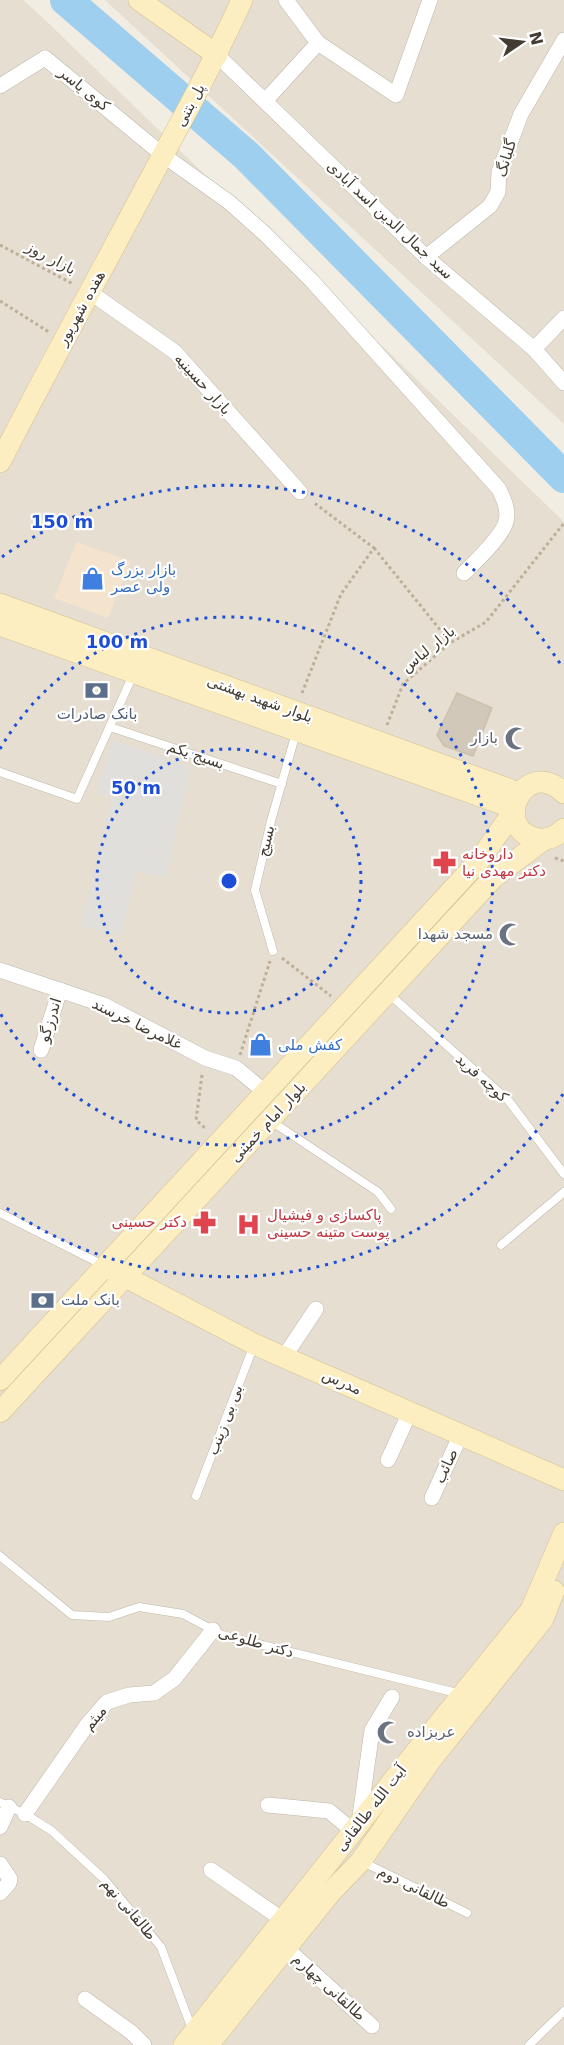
<svg xmlns="http://www.w3.org/2000/svg" width="564" height="2045" viewBox="0 0 564 2045" font-family="'DejaVu Sans','Noto Naskh Arabic',sans-serif">
  <rect width="100%" height="100%" fill="#f1ede3"/>
  <g fill="#e5ded1">
    <polygon points="0,0 23,0 43,18 564,522 564,2045 0,2045"/>
    <polygon points="105,0 564,0 564,424"/>
  </g>
  <polygon fill="#f4e3cd" points="76,542 131,561 108,618 54,598"/>
  <polygon fill="#e1dfdb" points="113,740 190,767 166,878 136,871 121,935 81,927 112,797 96,795"/>
  <g fill="none" stroke-linecap="round" stroke-linejoin="round">
    <polyline stroke="#9fcfee" stroke-width="32" points="66,0 247,156 564,477"/>
  </g>
  <polygon fill="#d2c8b9" stroke="#cdc0ac" stroke-width="1.5" points="457,693 492,708 473,756 444,746 437,735"/>
  <g fill="none" stroke-linecap="round" stroke-linejoin="round">
    <defs>
      <g id="lane">
        <polyline points="110,727 282,784"/>
        <polyline points="0,772 77,799 133,675"/>
        <polyline points="273,951 255,890 271,821 296,733"/>
        <polyline points="389,994 508,1100 564,1174"/>
        <polyline points="271,1121 378,1192 391,1209"/>
        <polyline points="0,1213 103,1265"/>
        <polyline points="501,1245 564,1192"/>
        <polyline points="196,1496 254,1345"/>
        <polyline points="0,1556 72,1615 109,1617 139,1607 183,1614 222,1635 461,1694"/>
        <polyline points="0,1802 25,1814 52,1831 104,1879 161,1947 192,2029"/>
        <polyline points="363,1862 467,1913"/>
        <polyline points="529,2045 564,2011"/>
      </g>
      <g id="street">
        <polyline points="286,0 318,43 396,95 430,0"/>
        <polyline points="217,55 426,257 534,349 564,383"/>
        <path d="M0 86 45 58 163 155 229 202 265 234 312 281 499 489C504 500 509 510 506 521 503 536 475 562 464 573"/>
        <polyline points="266,100 318,43"/>
        <polyline points="426,257 490,206 498,192 499,172 521,114 564,40"/>
        <polyline points="91,293 175,352 300,492"/>
        <polyline points="534,349 564,318"/>
        <polyline points="0,970 104,1005 205,1058 236,1068 265,1092"/>
        <polyline points="41,1050 60,990"/>
        <polyline points="284,1357 316,1309"/>
        <polyline points="388,1460 410,1412"/>
        <polyline points="432,1498 461,1434"/>
        <polyline points="268,1805 329,1811 353,1831"/>
        <polyline points="25,1814 87,1725 107,1702 129,1695 154,1693 174,1679 213,1630"/>
        <polyline points="359,1823 372,1730 392,1697"/>
        <polyline points="0,1827 9,1807"/>
        <polyline points="0,1864 10,1879 9,1883 0,1893"/>
        <polyline points="211,1870 283,1920"/>
        <polyline points="286,1948 372,2026"/>
        <polyline points="85,1999 131,2032 144,2045"/>
      </g>
      <g id="secondary">
        <polyline points="139,0 217,55"/>
        <path d="M0 462C53 359 109 257 163 155 191 104 218 53 242 0"/>
        <polyline points="0,604 519,793"/>
        <polyline points="0,625 514,808"/>
        <path d="M564 793C524 754 489 831 539 839 549 840 557 836 564 829"/>
        <polyline points="114,1271 254,1344 564,1480"/>
        <polyline points="0,1380 478,862 514,811"/>
        <polyline points="0,1412 494,877 543,840"/>
        <polyline points="184,2045 415,1753 531,1610 564,1533"/>
        <polyline points="208,2045 331,1892 361,1861 430,1761 543,1619 554,1591"/>
      </g>
    </defs>
    <use href="#lane" stroke="#bfb7a9" stroke-width="9"/>
    <use href="#street" stroke="#bfb7a9" stroke-width="16"/>
    <use href="#secondary" stroke="#d1c093" stroke-width="22"/>
    <g stroke="#beaf97" stroke-width="3" stroke-dasharray="3 3" stroke-linecap="butt">
      <polyline points="0,245 73,284"/>
      <polyline points="0,301 49,332"/>
      <polyline points="374,548 450,642"/>
      <polyline points="302,693 341,594 374,548 313,502"/>
      <polyline points="387,725 403,684 450,643 486,622 564,523"/>
      <polyline points="555,858 564,861"/>
      <polyline points="282,958 331,996"/>
      <polyline points="240,1055 270,961"/>
      <polyline points="202,1075 196,1120 206,1129"/>
    </g>
    <use href="#lane" stroke="#fff" stroke-width="8"/>
    <use href="#street" stroke="#fff" stroke-width="15"/>
    <use href="#secondary" stroke="#fdeec1" stroke-width="21"/>
  </g>
  <g fill="none" stroke="#1d4ed8" stroke-width="3" stroke-dasharray="3 6">
    <circle cx="229" cy="881" r="132"/>
    <path d="M0 749A264 264 0 1 1 0 1013"/>
    <path d="M563 1094A396 396 0 0 1 2 1205M2 557A396 396 0 0 1 563 668"/>
  </g>
  <defs>
    <symbol id="shop-bare" viewBox="-9 -9 18 18"><path d="M-5-2.5h2.3a2.7 3.5 0 0 1 5.4 0H5L5.5 6h-11ZM-1.5-2.5h3a1.5 2.3 0 0 0-3 0Z" fill="#3f7fe0" stroke="#fff" stroke-width="2.5" paint-order="stroke"/></symbol>
    <symbol id="bank-bare" viewBox="-9 -9 18 18"><path d="M-6-4H6V4H-6ZM0-2.3a2.3 2.3 0 1 0 0 4.6a2.3 2.3 0 1 0 0-4.6Z" fill="#5c6f8a" stroke="#fff" stroke-width="2.5" paint-order="stroke"/></symbol>
    <symbol id="mosque-bare" viewBox="-9 -9 18 18"><path d="M3.5-4.9A6 6 0 1 0 3.5 4.9A5 5 0 1 1 3.5-4.9Z" fill="#6b7280" stroke="#fff" stroke-width="2.5" paint-order="stroke"/></symbol>
    <symbol id="pharmacy-bare" viewBox="-9 -9 18 18"><path d="M-2-6h4v4h4v4h-4v4h-4v-4h-4v-4h4Z" fill="#e0444e" stroke="#fff" stroke-width="2.5" paint-order="stroke"/></symbol>
    <symbol id="hospital-bare" viewBox="-9 -9 18 18"><path d="M-5-5h3v3.5h4V-5h3V5h-3V1.5h-4V5h-3Z" fill="#e0444e" stroke="#fff" stroke-width="2.5" paint-order="stroke"/></symbol>
  </defs>
  <g fill-rule="evenodd">
    <use href="#shop-bare" x="76" y="562" width="33" height="33"/>
    <use href="#bank-bare" x="80" y="674" width="33" height="33"/>
    <use href="#mosque-bare" x="500" y="722" width="33" height="33"/>
    <use href="#pharmacy-bare" x="428" y="846" width="33" height="33"/>
    <use href="#mosque-bare" x="494" y="918" width="33" height="33"/>
    <use href="#shop-bare" x="244" y="1028" width="33" height="33"/>
    <use href="#pharmacy-bare" x="188" y="1206" width="33" height="33"/>
    <use href="#hospital-bare" x="232" y="1208" width="33" height="33"/>
    <use href="#bank-bare" x="26" y="1284" width="33" height="33"/>
    <use href="#mosque-bare" x="372" y="1716" width="33" height="33"/>
  </g>
  <g text-anchor="middle" stroke-width="4.5" stroke-linejoin="round" paint-order="stroke">
    <g font-size="15" fill="#433c33" stroke="#fff">
      <text transform="translate(84 89) rotate(39)" y="5">کوی یاسر</text>
      <text transform="translate(190 105) rotate(-62)" y="5">پل بتنی</text>
      <text transform="translate(506 158) rotate(-73)" y="5">گلبانگ</text>
      <text transform="translate(390 220) rotate(43)" y="5">سید جمال الدین اسد آبادی</text>
      <text transform="translate(51 258) rotate(28)" y="5">بازار روز</text>
      <text transform="translate(81 308) rotate(-61)" y="5">هفده شهریور</text>
      <text transform="translate(203 384) rotate(48)" y="5">بازار حسینیه</text>
      <text transform="translate(428 649) rotate(-39)" y="5">بازار لباس</text>
      <text transform="translate(260 699) rotate(20)" y="5">بلوار شهید بهشتی</text>
      <text transform="translate(196 755) rotate(19)" y="5">بسیج یکم</text>
      <text transform="translate(266 841) rotate(-77)" y="5">بسیج</text>
      <text transform="translate(50 1020) rotate(-73)" y="5">اندرزگو</text>
      <text transform="translate(137 1024) rotate(26)" y="5">غلامرضا خرسند</text>
      <text transform="translate(482 1078) rotate(42)" y="5">کوچه فرید</text>
      <text transform="translate(268 1122) rotate(-47)" y="5">بلوار امام خمینی</text>
      <text transform="translate(342 1382) rotate(24)" y="5">مدرس</text>
      <text transform="translate(225 1420) rotate(-69)" y="5">بی بی زینب</text>
      <text transform="translate(446 1466) rotate(-65)" y="5">صائب</text>
      <text transform="translate(256 1642) rotate(16)" y="5">دکتر طلوعی</text>
      <text transform="translate(95 1718) rotate(-50)" y="5">میثم</text>
      <text transform="translate(371 1808) rotate(-52)" y="5">آیت الله طالقانی</text>
      <text transform="translate(414 1887) rotate(26)" y="5">طالقانی دوم</text>
      <text transform="translate(129 1909) rotate(50)" y="5">طالقانی نهم</text>
      <text transform="translate(329 1987) rotate(42)" y="5">طالقانی چهارم</text>
    </g>
    <g font-size="15" fill="#366cbe" stroke="#fff" text-anchor="start">
      <text x="111" y="575">بازار بزرگ<tspan x="111" dy="17">ولی عصر</tspan></text>
      <text x="278" y="1050">کفش ملی</text>
    </g>
    <g font-size="15" fill="#4e5e75" stroke="#fff">
      <text x="97" y="719">بانک صادرات</text>
      <text x="61" y="1305" text-anchor="start">بانک ملت</text>
    </g>
    <g font-size="15" fill="#5b616d" stroke="#fff" text-anchor="end">
      <text x="498" y="743">بازار</text>
      <text x="493" y="939">مسجد شهدا</text>
      <text x="407" y="1737" text-anchor="start">عربزاده</text>
    </g>
    <g font-size="15" fill="#be3a42" stroke="#fff" text-anchor="start">
      <text x="462" y="859">داروخانه<tspan x="462" dy="17">دکتر مهدی نیا</tspan></text>
      <text x="267" y="1220">پاکسازی و فیشیال<tspan x="267" dy="17">پوست متینه حسینی</tspan></text>
      <text x="187" y="1227" text-anchor="end">دکتر حسینی</text>
    </g>
  </g>
  <circle cx="229" cy="881" r="9" fill="#1d4ed8" stroke="#fff" stroke-width="3"/>
  <g font-size="18" text-anchor="middle" font-weight="bold" fill="#1d4ed8" stroke="#fff" stroke-width="4.5" stroke-linejoin="round" paint-order="stroke">
    <text x="62" y="528">150 m</text>
    <text x="117" y="648">100 m</text>
    <text x="136" y="794">50 m</text>
  </g>
  <g transform="translate(522 42) rotate(76)" stroke="#ffffff" stroke-width="4.5" paint-order="stroke">
  <path d="M0-4.5L10 22L0 15L-10 22Z" fill="#433c33"/>
  <text y="-9" font-size="16" font-weight="bold" text-anchor="middle" fill="#433c33">N</text>
  </g>
</svg>
